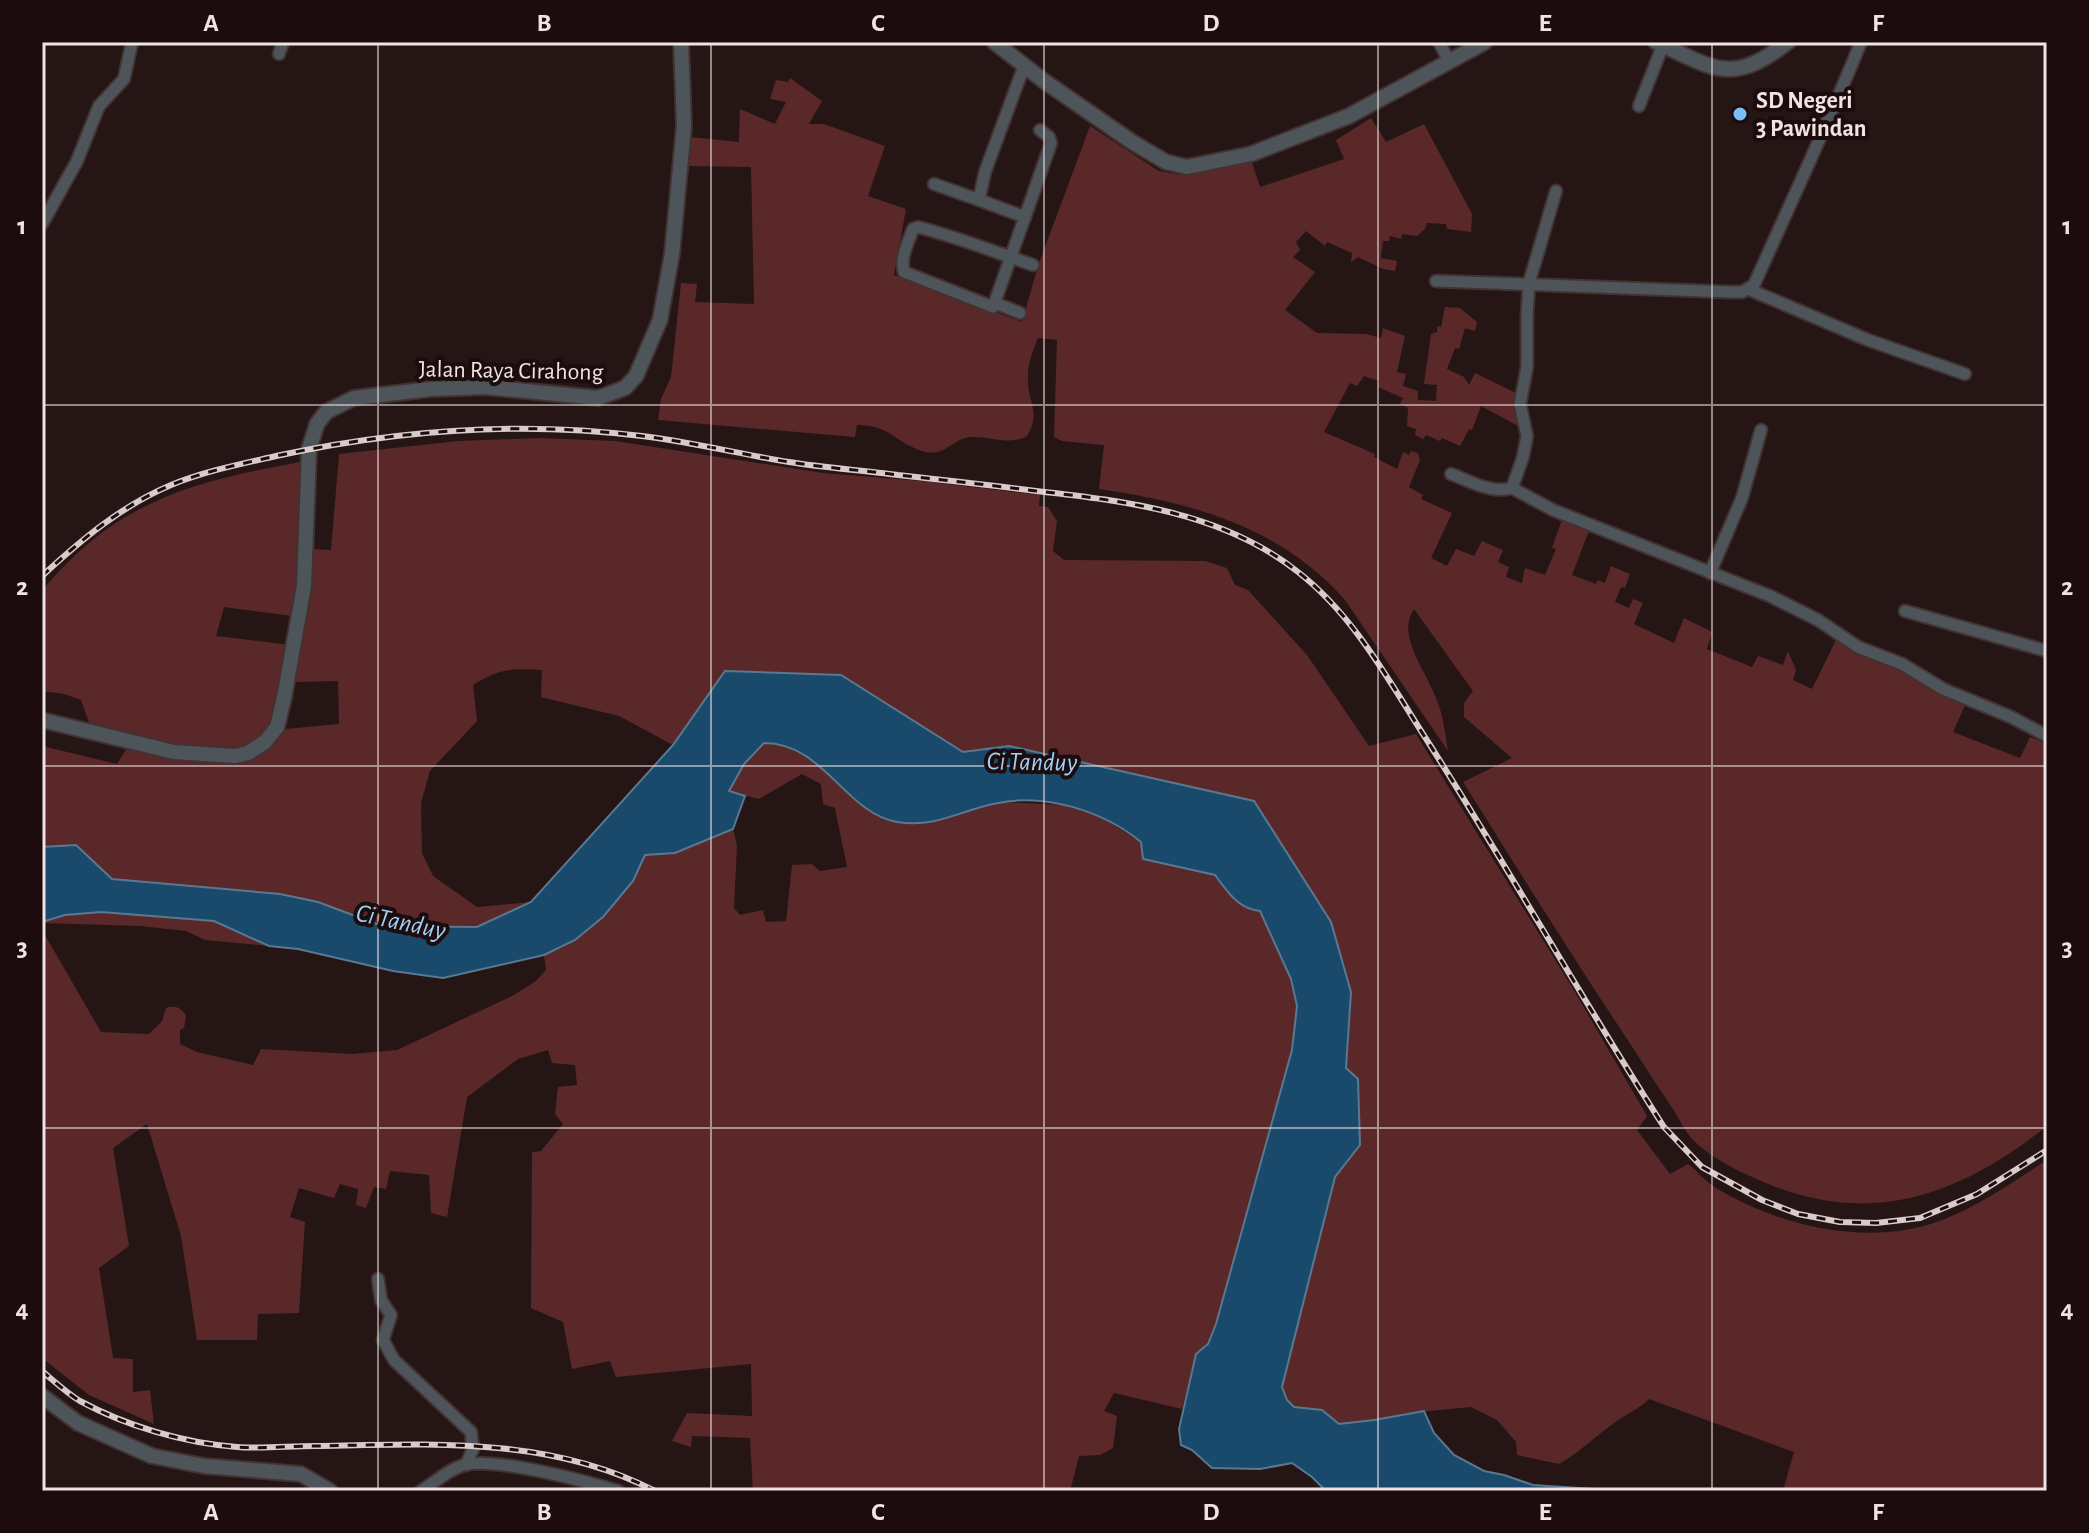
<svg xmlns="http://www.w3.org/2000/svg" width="2089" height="1533" viewBox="0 0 2089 1533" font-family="'Alegreya Sans',sans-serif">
  <rect width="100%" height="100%" fill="#261515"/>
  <g fill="#5b282a">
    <path d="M790 78 822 101 809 124H824L885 146 868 196 906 209 894 275 1022 322 1038 266 1090 126 1159 171 1181 175 1251 160 1260 187 1344 159 1336 140 1371 118 1386 142 1424 124 1472 214 1471 232 1447 229 1446 224 1427 223 1425 229 1417 236 1402 234 1401 239 1390 236 1389 241H1383L1381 258 1397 261 1395 271 1383 269 1358 257 1351 262 1352 253 1327 242 1325 246 1306 231 1296 242 1300 250 1293 257 1315 272 1285 310 1317 333 1366 334 1381 338 1383 328 1405 336 1397 372 1406 374 1403 386 1418 391V400L1436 401 1437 385 1424 384 1431 334 1437 332V326L1441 327 1445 307 1460 308 1477 322 1475 331 1465 328 1459 349 1455 348 1447 369 1464 377 1469 385 1475 373 1518 394 1513 405 1520 427 1481 406 1472 430 1469 429 1460 446 1442 438 1440 441 1426 435 1423 439 1415 435 1416 429 1407 426 1408 408 1400 404 1403 398 1378 387 1379 381 1364 376 1357 386 1350 383 1324 432 1375 454 1374 457 1397 469 1403 452 1409 455 1411 451 1418 453 1420 460 1409 487 1423 495 1421 499 1452 513 1431 558 1447 566 1456 549 1474 556 1482 541 1503 550 1498 562 1509 567 1506 577 1522 583 1525 568 1545 575 1556 549 1552 548 1563 516 1590 528 1572 575 1596 584 1598 580 1605 583 1611 566 1630 574 1625 588 1621 587 1615 602 1629 608 1633 599 1643 603 1634 624 1674 643 1684 618 1712 632 1707 649 1752 667 1758 656 1783 665 1788 651 1796 670 1793 680 1812 689 1837 638 1888 661 1926 686 1966 703 1953 732 2020 758 2030 737 2047 744V1126C1958 1197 1869 1228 1761 1181 1738 1171 1711 1158 1693 1140 1685 1131 1679 1119 1673 1109 1660 1089 1646 1069 1633 1048 1575 961 1519 871 1463 782L1512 758 1464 717V703L1473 691 1414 609C1396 635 1425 669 1435 696 1443 713 1445 732 1448 751L1345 600C1279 526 1193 503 1099 489L1104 445 1062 441 1054 437 1057 340 1038 338C1032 353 1027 365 1028 381 1028 400 1041 414 1027 436 1010 446 990 436 971 437 952 438 944 460 919 450 893 440 889 425 857 425L855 437 658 420 661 399 671 377 681 283 697 284 695 302 754 304 751 167 687 166 690 137 739 142 740 109 775 124 786 102 770 99 776 80 788 82Z"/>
    <path d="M540 438 615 441 823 473 922 481 1040 495 1039 506 1048 507 1057 521 1053 551 1064 560 1205 561 1227 568 1235 585 1248 590 1307 655 1369 746 1416 734 1575 992 1647 1116 1637 1130 1670 1174 1688 1164C1697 1171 1706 1182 1716 1188 1781 1227 1867 1247 1940 1221 1979 1206 2013 1182 2047 1160V1491H1791L1784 1487 1794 1452 1649 1399C1639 1409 1628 1413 1617 1421 1596 1435 1581 1452 1559 1464L1517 1455 1516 1442 1497 1420 1471 1407 1408 1413 1374 1420 1339 1424 1322 1410 1294 1407 1287 1400 1282 1387 1335 1177 1360 1145 1358 1079 1346 1068 1351 992 1254 801 1010 746 963 752 841 675 725 671 673 745 619 716 541 697 542 670C512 668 499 669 473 685L477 721 430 771 421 803 422 853 433 876 477 907 531 902 477 927 382 926 318 902 280 894 112 879 76 845 42 847V746L117 764 129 745 172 757 265 750 286 729 339 724 338 681 295 682 308 592 311 549 331 550 339 454 458 441Z"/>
    <path d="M306 461 301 560 293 616 224 607 216 636 290 645C286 667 283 703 275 723 254 777 132 737 91 728L81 700 64 694 42 691V591C116 500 195 481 306 461Z"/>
    <path d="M764 743H780L820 765 863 805 881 816 966 812 1000 802 1067 805 1096 814 1141 842 1143 859 1216 875 1232 897 1260 911 1291 979 1297 1006 1292 1050 1216 1324 1208 1344 1196 1354 1182 1409 1114 1393 1104 1411 1117 1416 1113 1448 1100 1455 1079 1456 1070 1491H753L750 1438 692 1436 691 1447 672 1441 687 1413 752 1416 751 1364 616 1377 610 1361 572 1369 563 1322 531 1308 532 1152 541 1151 563 1124 555 1114 558 1087 577 1085 575 1065 552 1063 548 1050 518 1059 467 1097 447 1217 431 1213 429 1175 390 1171 386 1189 374 1187 366 1208 356 1205 358 1189 340 1184 334 1198 299 1188 290 1217 305 1222 299 1313 258 1314 257 1340H197L181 1236 147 1124 113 1148 129 1246 99 1268 113 1358 133 1359V1392L150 1390 154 1424 89 1395 42 1358V930L101 1032 149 1034 162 1021 166 1008C175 1005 182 1008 186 1016L184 1028 180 1030V1044L197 1052 253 1065 261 1049 352 1054 397 1050 514 995 536 981 546 970 544 955 575 940 633 881 645 855 675 853 733 829 737 845 734 908 740 915 763 910 766 922 786 921 792 865 812 864 820 871 847 867 835 808 823 804 821 784 802 774 759 799 729 792 744 764Z"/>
    <polygon points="101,912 214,921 269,946 205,940 186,931 140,926 42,923 65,915"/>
  </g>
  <path fill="#194a6b" stroke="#5a788f" stroke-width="2" d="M725 671 841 675 963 752 1009 746 1254 801 1331 922 1351 992 1346 1068 1358 1079 1360 1145 1335 1177 1282 1387 1287 1400 1294 1407 1322 1410 1339 1424 1374 1420 1424 1411 1434 1433 1454 1455 1484 1471 1504 1475 1533 1485 1626 1491H1326L1312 1477 1292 1463 1260 1469 1212 1468 1192 1450 1181 1445 1179 1429 1196 1354 1208 1344 1216 1324 1292 1050 1297 1006 1291 979 1260 911C1238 909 1228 892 1215 875L1143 859 1141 842C1103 811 1046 793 998 803 960 810 938 828 897 822 845 813 824 743 764 743L744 764 729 791 745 796 733 829 675 853 645 855 633 881 603 917 575 940 544 955 443 978 393 971 298 949 269 946 214 921 101 912 65 915 42 922V847L76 845 112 879 280 894 318 902 382 926 477 927 531 902 673 745Z"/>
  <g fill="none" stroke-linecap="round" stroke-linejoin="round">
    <defs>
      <g id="minor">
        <polyline points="1439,42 1449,61"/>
        <polyline points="279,54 283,42"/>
        <path d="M1024 66 985 172 979 200 1025 217C1014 247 1004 277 993 307L904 272C900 257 908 243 913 229L918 227C957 237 995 252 1033 265"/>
        <polyline points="1639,106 1663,45"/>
        <polyline points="934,184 979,200"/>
        <polyline points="1556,191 1529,283 1527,316 1527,367 1520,404 1527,436 1523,457 1512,488 1553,510 1770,596 1818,620 1858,647 1902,664 1943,689 2011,717 2047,736"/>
        <polyline points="1025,217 1051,143 1049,137 1040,130"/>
        <polyline points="42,224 77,161 99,106 124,79 132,42"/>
        <path d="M1436 281 1730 292H1742L1754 285C1790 204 1828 124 1861 42"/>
        <polyline points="1748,289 1868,340 1965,374"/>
        <polyline points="995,303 1020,313"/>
        <path d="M1451 474C1470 481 1491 494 1512 488"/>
        <polyline points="1710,573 1742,498 1761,430"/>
        <polyline points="1905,611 2047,651"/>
        <polyline points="378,1279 381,1300 391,1315 383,1340 394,1360 471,1432 473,1449 466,1465"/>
        <path d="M421 1491C434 1483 449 1469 464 1465 495 1457 585 1481 618 1491"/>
      </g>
      <g id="tertiary">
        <polyline points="994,42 1044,81 1132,142 1166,162 1187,167 1251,154 1349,116 1485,42"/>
        <path d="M1656 42C1715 69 1731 86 1788 42"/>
        <polyline points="42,720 174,752 235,756 248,753 265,742 277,727 284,698 304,586 309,449 317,424 326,412 354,398 431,389 486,387 598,398 625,388 636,376 660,320 672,254 684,126 681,42"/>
        <polyline points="42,1396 78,1423 152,1456 204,1466 301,1474 330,1491"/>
      </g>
    </defs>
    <use href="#minor" stroke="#423232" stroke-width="15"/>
    <use href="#tertiary" stroke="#423232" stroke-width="18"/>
    <use href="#minor" stroke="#4e555a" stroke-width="11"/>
    <use href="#tertiary" stroke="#4e555a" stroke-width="14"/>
    <defs>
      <g id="rail">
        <path d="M42 576C81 540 121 506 171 485 205 471 241 464 276 456 396 430 521 421 642 436 691 442 740 454 789 462 825 468 862 470 898 475 944 480 990 485 1036 491 1127 501 1224 513 1298 572 1356 617 1391 685 1430 745 1510 871 1583 1001 1664 1127L1702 1167 1762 1200 1798 1214 1840 1222 1876 1223 1920 1218 1977 1194 2047 1150"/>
        <path d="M42 1371C54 1381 67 1393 80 1401 126 1426 184 1443 237 1447 262 1449 289 1446 315 1446 430 1444 549 1436 655 1491"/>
      </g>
    </defs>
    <use href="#rail" stroke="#d9cbcb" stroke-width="6"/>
    <use href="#rail" stroke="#1c0c0d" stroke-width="3" stroke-dasharray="9" stroke-linecap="butt"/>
  </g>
  <path fill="none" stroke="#f0e3e3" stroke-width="2" stroke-opacity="0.55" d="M378 42V1491M711 42V1491M1044 42V1491M1378 42V1491M1712 42V1491M42 405H2047M42 766H2047M42 1128H2047"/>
  <circle fill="#76c0f7" stroke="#1c0c0d" stroke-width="3" cx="1740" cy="114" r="8"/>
  <g text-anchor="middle" stroke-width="8" stroke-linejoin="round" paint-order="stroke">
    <g font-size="24" font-weight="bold" fill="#f0e3e3" stroke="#1c0c0d" text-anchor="start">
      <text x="1756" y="108">SD Negeri<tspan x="1756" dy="28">3 Pawindan</tspan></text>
    </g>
    <g font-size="24" fill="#f0e3e3" stroke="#1c0c0d">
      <text transform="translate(511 370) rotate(1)" y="8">Jalan Raya Cirahong</text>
    </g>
    <g font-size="26" font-style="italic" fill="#9fd1f8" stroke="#1c0c0d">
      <text transform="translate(1032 761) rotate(1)" y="9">Ci Tanduy</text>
      <text transform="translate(401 921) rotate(12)" y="9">Ci Tanduy</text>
    </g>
  </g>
  <rect width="2089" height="1533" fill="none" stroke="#1c0c0d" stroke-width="88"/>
  <rect x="44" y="44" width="2001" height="1445" fill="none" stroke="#f0e3e3" stroke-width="3"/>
  <g font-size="26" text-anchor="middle" font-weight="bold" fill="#f0e3e3">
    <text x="211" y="31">A</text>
    <text x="544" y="31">B</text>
    <text x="878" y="31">C</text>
    <text x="1211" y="31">D</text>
    <text x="1545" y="31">E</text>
    <text x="1878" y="31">F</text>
    <text x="22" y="234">1</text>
    <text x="2067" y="234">1</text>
    <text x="22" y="595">2</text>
    <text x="2067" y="595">2</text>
    <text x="22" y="956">3</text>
    <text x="2067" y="956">3</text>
    <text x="22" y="1317">4</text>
    <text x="2067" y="1317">4</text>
    <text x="211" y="1520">A</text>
    <text x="544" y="1520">B</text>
    <text x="878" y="1520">C</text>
    <text x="1211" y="1520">D</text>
    <text x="1545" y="1520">E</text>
    <text x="1878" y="1520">F</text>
  </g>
</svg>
